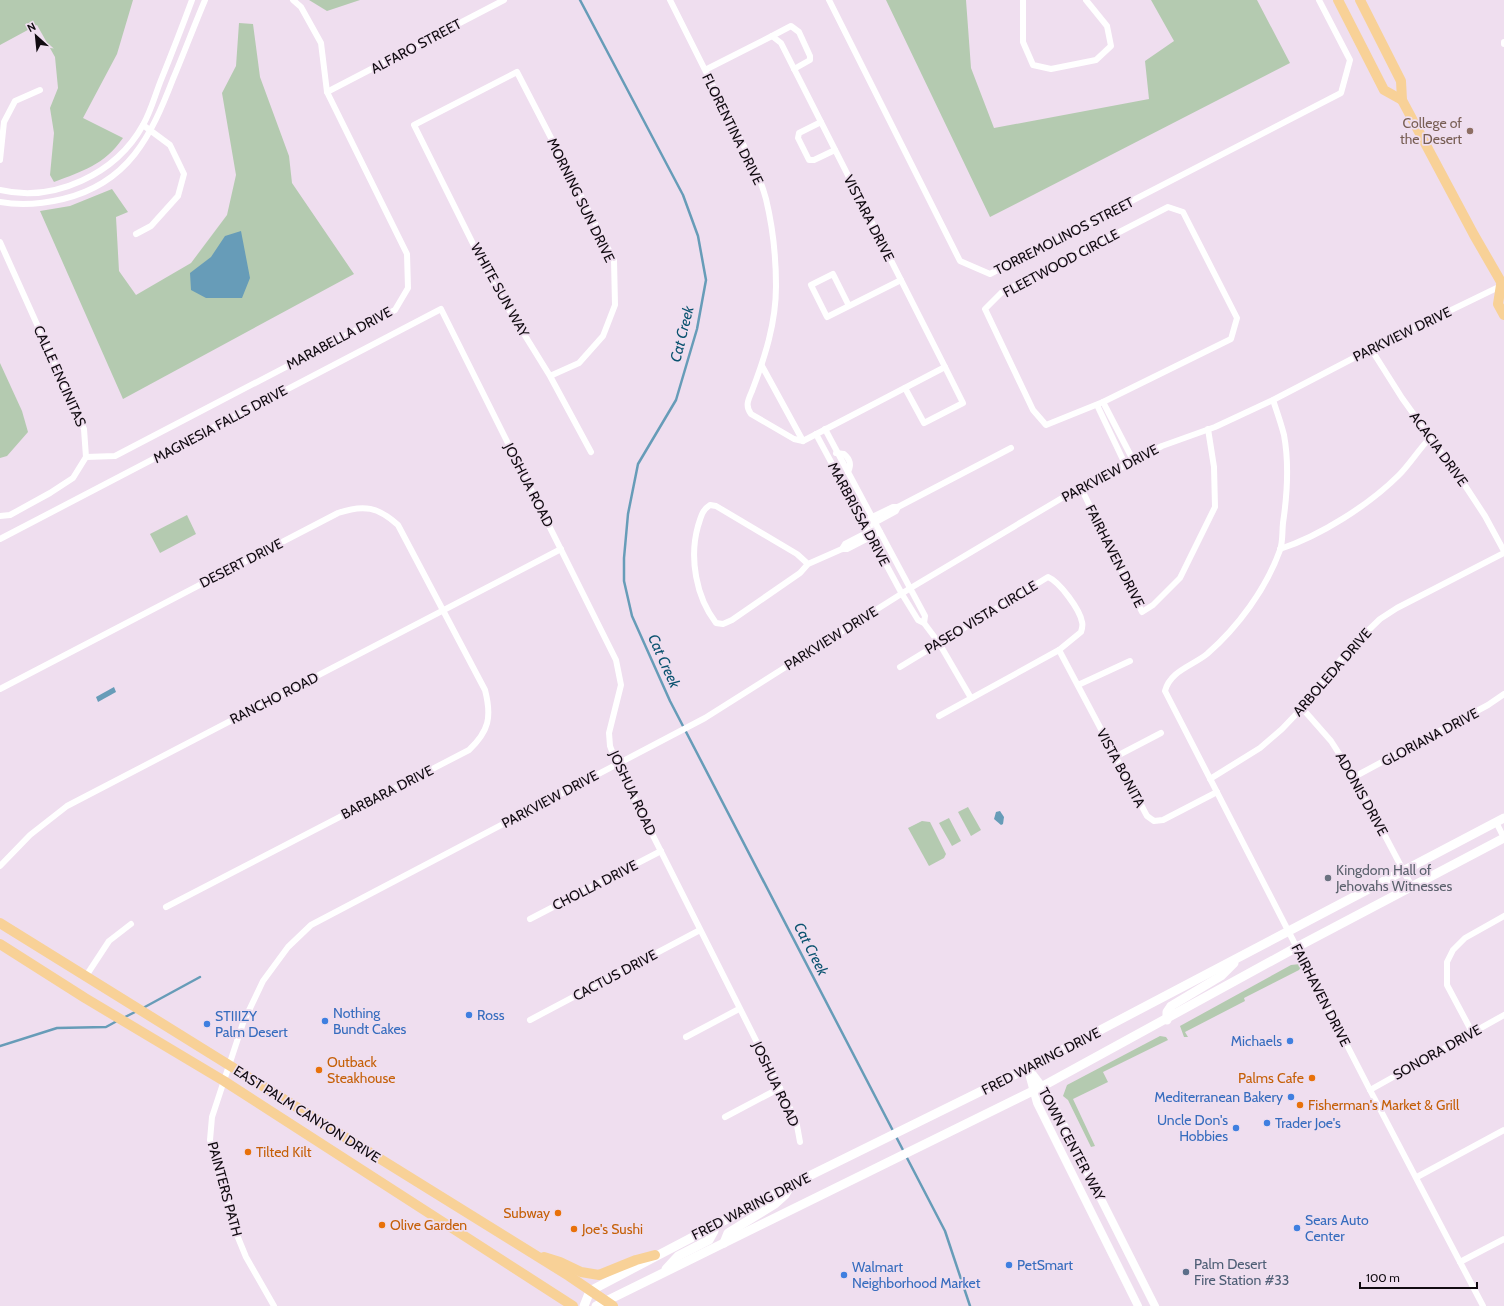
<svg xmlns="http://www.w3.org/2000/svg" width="1504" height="1306" viewBox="0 0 1504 1306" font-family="Cabin,sans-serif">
  <rect width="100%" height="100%" fill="#efdeef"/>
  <g fill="#b4cab0">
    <path d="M0 0H133L117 54 83 118 123 138C104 165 83 171 54 182L50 175 54 133 50 108 58 88 55 57 37 25 0 45Z"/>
    <polygon points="309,0 360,0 327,11"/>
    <polygon points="886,0 966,0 971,68 994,128 1149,99 1145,61 1174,41 1151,0 1257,0 1290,63 990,217"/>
    <polygon points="239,23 253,24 260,77 289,156 292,183 354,274 123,399 40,211 70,206 112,189 128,212 116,217 119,271 136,295 191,263 227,215 236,175 222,93 236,66"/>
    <polygon points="0,363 22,411 28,432 7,456 0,458"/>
    <polygon points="187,515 196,534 160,553 150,534"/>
    <polygon points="968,807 981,830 971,836 958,812"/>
    <polygon points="949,818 961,841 952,846 939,823"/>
    <polygon points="922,821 930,822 946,854 944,858 929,866 908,828"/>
    <polygon points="1300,964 1301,967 1299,970 1244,998 1245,1001 1185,1032 1188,1037 1184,1037 1180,1026 1291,965"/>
    <polygon points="1160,1036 1166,1037 1168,1040 1103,1072 1108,1082 1073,1099 1095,1146 1091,1147 1068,1100 1063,1096 1067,1085"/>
  </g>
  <g fill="#679cb8">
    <polygon points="241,231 250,278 242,298 206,298 191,290 190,273 211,257 225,236"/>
    <polygon points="114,687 116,692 98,702 96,697"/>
    <polygon points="1000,811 1004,817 1003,824 1001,825 994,819 996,812"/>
  </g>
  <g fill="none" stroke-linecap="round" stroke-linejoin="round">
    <g stroke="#679cb8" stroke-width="2.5">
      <polyline points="580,0 683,195 698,236 706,280 697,329 676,400 638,464 628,514 624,558 624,581 632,616 670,701 904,1152"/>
      <polyline points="143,1008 200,977"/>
      <polyline points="123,1018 137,1011"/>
      <polyline points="0,1046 57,1028 106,1027 117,1021"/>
      <polyline points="906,1156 945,1231 970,1306"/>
    </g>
    <g stroke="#fff" stroke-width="6">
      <path d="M670 0C689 38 708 76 727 114 741 141 758 169 766 199 773 228 776 256 776 286 776 323 765 357 752 391 748 400 745 406 751 414L794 439 803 441 945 367 781 43 772 36 705 70"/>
      <polyline points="829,0 960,261 990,274 1341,93 1350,60 1319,0"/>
      <polyline points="1023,0 1023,42 1033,65 1051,69 1096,60 1111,46 1107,26 1086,0"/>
      <polyline points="772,36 791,26 799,32 810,56 810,60 794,69"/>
      <polyline points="1504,42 1504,44"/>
      <polyline points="327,92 504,0"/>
      <polyline points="821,122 799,133 798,138 809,160 814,160 835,150"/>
      <polyline points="0,160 4,122 15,101 40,90"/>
      <path d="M0 190C54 203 116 174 143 125 151 111 155 95 161 80 172 53 182 27 192 0"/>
      <path d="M0 202C22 206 42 204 63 199 129 183 151 136 173 79 184 53 194 26 205 0"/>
      <polygon points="1168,207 1183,212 1237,318 1231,339 1103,402 1046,425 1033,410 985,309 1001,293"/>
      <polyline points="136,234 151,226 178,196 184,174 170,145 143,125"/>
      <polyline points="0,242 84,429 86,457 73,478 50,493 10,515 0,516"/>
      <polyline points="849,306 833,274 811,285 827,317 901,280"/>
      <polyline points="1371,349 1402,398 1466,487 1485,516 1504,551"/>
      <polyline points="762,366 803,441"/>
      <polyline points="550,376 579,363 603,336 615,305 614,260 517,72 414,125 492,282 550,376 591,452"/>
      <polyline points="905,388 924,423 963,403 945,367"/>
      <path d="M1273 400C1277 412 1281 423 1284 435 1289 462 1287 496 1283 523 1282 532 1283 542 1280 550 1266 589 1238 627 1207 654 1192 666 1170 671 1165 691L1370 1090 1483 1306"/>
      <polyline points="1103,402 1133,460"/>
      <polyline points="1097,405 1125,464"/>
      <polyline points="825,429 925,616 924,623"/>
      <polyline points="816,434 902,594 918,620 924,623 939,643 971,698"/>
      <path d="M836 453 844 454C850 459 852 464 848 472"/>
      <polyline points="86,457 115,456 395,310 408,288 407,254 327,92 321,43 301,7 293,0"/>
      <polyline points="1081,488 1142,612 1153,605 1180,578 1215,507 1214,467 1208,429"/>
      <polyline points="864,521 893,507 898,507 1011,448"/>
      <polyline points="872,524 896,511 898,507"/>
      <polyline points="0,539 441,309 616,660 621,685 609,733 610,746 617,764 796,1120 800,1142"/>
      <polyline points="842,549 845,544 872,530"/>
      <path d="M1280 549C1320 536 1369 505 1399 475 1410 464 1419 449 1430 438"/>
      <path d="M808 564 800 573 732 620 723 624 716 623C696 597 689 558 698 526 701 517 702 510 710 505L716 506 797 554 808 564 842 549H847L880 532"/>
      <polyline points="1059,650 1147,816 1154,821 1163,820 1217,792"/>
      <path d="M900 667 1048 577C1060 582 1080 610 1082 622 1083 625 1082 629 1081 632L1059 650 939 716"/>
      <polyline points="1078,685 1130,661"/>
      <path d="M0 689 338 513C364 504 378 507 398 525L485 690C492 717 489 731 469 750L166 907"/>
      <polyline points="1302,708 1331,741 1354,777 1412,887"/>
      <polyline points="1115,757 1161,733"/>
      <polyline points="1354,777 1488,705 1504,694"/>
      <polyline points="1210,779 1260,748 1282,729 1302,708 1351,647 1380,619 1397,608 1504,553"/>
      <polyline points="1496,822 1504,838"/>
      <polyline points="0,866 30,835 67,806 561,549"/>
      <polyline points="530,919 661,851"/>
      <polyline points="86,976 109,941 131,924"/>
      <polyline points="530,1020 700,930"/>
      <polyline points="1472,1032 1447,985 1447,962 1453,950 1465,938 1504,916"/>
      <polyline points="686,1037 739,1009"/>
      <polyline points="1370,1090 1504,1015"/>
      <polyline points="725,1117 780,1088"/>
      <polyline points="1417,1177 1504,1130"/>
      <polyline points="1460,1262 1504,1239"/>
      <polyline points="274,1306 246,1257 237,1235 210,1140 212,1117 243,1023 263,981 288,947 311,925 705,718 909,589 1062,498 1162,446 1215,427 1273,400 1371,349 1503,285"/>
    </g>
    <g stroke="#fff" stroke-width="8">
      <polyline points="1028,1068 1049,1096 1155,1306"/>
      <polyline points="1028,1070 1037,1103 1138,1306"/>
    </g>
    <g stroke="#fff" stroke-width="9">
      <polyline points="1167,1020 1167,1012 1171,1006 1221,976 1234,963"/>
      <polyline points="724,1243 728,1233 775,1204 785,1195 791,1185"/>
      <polyline points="666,1269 678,1256 709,1240 714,1231 713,1225"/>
      <polyline points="584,1306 590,1291 807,1177 1028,1068 1504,818"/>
      <polyline points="596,1306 1043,1086 1297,947 1504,838"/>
    </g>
    <g stroke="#f8d197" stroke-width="10">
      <polyline points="1338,0 1384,90 1402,100"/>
      <polyline points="1360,0 1401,81 1402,100 1474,235 1504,287"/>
      <polyline points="1501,285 1498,304 1504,315"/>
      <polyline points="0,923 569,1276 613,1306"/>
      <polyline points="0,944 85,998 224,1081 573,1306"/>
      <polyline points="544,1257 560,1262 581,1272 599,1275 636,1260 655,1255"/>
    </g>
  </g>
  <circle fill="#8d6e63" stroke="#efdeef" stroke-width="1.5" cx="1470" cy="131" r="4"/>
  <circle fill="#6b7280" stroke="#efdeef" stroke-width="1.5" cx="1328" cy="878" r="4"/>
  <g fill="#3f7fe0" stroke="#efdeef" stroke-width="1.5">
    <circle cx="469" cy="1015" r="4"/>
    <circle cx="325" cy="1021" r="4"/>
    <circle cx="207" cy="1024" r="4"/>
    <circle cx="1290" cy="1041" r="4"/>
    <circle cx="1291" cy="1097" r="4"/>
    <circle cx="1267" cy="1123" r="4"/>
    <circle cx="1236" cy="1128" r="4"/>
    <circle cx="1297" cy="1228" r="4"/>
    <circle cx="1009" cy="1265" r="4"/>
    <circle cx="844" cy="1275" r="4"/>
  </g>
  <g fill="#e8710a" stroke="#efdeef" stroke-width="1.5">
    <circle cx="319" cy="1070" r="4"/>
    <circle cx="1312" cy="1078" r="4"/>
    <circle cx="1300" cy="1105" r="4"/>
    <circle cx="248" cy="1152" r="4"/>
    <circle cx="558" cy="1213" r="4"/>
    <circle cx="382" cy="1225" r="4"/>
    <circle cx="574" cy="1229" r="4"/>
  </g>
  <circle fill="#5c6f8a" stroke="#efdeef" stroke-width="1.5" cx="1186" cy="1272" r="4"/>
  <g text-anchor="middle" stroke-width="3.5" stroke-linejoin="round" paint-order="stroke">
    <g font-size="14" fill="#110b11" stroke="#efdeef">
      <text transform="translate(416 46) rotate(-28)" y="5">ALFARO STREET</text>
      <text transform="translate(733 129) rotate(64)" y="5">FLORENTINA DRIVE</text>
      <text transform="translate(581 200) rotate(64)" y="5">MORNING SUN DRIVE</text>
      <text transform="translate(869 218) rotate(63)" y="5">VISTARA DRIVE</text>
      <text transform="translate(1064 236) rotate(-27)" y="5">TORREMOLINOS STREET</text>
      <text transform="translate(1061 263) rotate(-28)" y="5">FLEETWOOD CIRCLE</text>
      <text transform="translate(500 290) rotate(61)" y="5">WHITE SUN WAY</text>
      <text transform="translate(1402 334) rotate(-26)" y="5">PARKVIEW DRIVE</text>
      <text transform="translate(339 338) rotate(-28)" y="5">MARABELLA DRIVE</text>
      <text transform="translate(60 376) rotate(66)" y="5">CALLE ENCINITAS</text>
      <text transform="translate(220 424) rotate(-28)" y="5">MAGNESIA FALLS DRIVE</text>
      <text transform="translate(1439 449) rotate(54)" y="5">ACACIA DRIVE</text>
      <text transform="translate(1110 473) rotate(-28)" y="5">PARKVIEW DRIVE</text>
      <text transform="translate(529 485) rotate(63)" y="5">JOSHUA ROAD</text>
      <text transform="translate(859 514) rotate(62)" y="5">MARBRISSA DRIVE</text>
      <text transform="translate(1115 556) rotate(63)" y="5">FAIRHAVEN DRIVE</text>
      <text transform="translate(241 563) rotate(-27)" y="5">DESERT DRIVE</text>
      <text transform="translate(981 617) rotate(-31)" y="5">PASEO VISTA CIRCLE</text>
      <text transform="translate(831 638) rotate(-32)" y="5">PARKVIEW DRIVE</text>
      <text transform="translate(1332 672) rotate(-49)" y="5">ARBOLEDA DRIVE</text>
      <text transform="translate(274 698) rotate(-27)" y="5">RANCHO ROAD</text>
      <text transform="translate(1430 737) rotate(-28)" y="5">GLORIANA DRIVE</text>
      <text transform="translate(1121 768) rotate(62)" y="5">VISTA BONITA</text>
      <text transform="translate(387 792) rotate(-27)" y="5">BARBARA DRIVE</text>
      <text transform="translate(633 793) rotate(65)" y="5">JOSHUA ROAD</text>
      <text transform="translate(1362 794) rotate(61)" y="5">ADONIS DRIVE</text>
      <text transform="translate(550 799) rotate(-28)" y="5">PARKVIEW DRIVE</text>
      <text transform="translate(595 885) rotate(-27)" y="5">CHOLLA DRIVE</text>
      <text transform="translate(615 975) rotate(-28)" y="5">CACTUS DRIVE</text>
      <text transform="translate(1321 995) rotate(63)" y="5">FAIRHAVEN DRIVE</text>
      <text transform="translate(1437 1052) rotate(-29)" y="5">SONORA DRIVE</text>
      <text transform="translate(1041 1061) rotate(-27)" y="5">FRED WARING DRIVE</text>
      <text transform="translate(776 1084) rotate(65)" y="5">JOSHUA ROAD</text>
      <text transform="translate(307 1114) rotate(32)" y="5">EAST PALM CANYON DRIVE</text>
      <text transform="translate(1072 1144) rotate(62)" y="5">TOWN CENTER WAY</text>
      <text transform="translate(225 1189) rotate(75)" y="5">PAINTERS PATH</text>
      <text transform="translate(751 1206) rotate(-27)" y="5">FRED WARING DRIVE</text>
    </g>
    <g font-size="14" fill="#785e54" stroke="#efdeef" text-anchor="end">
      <text x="1462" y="128">College of<tspan x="1462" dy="16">the Desert</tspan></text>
    </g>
    <g font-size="14" fill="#5b616d" stroke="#efdeef" text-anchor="start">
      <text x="1336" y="875">Kingdom Hall of<tspan x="1336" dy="16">Jehovahs Witnesses</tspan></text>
    </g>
    <g font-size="14" fill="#366cbe" stroke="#efdeef" text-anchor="start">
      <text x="333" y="1018">Nothing<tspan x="333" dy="16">Bundt Cakes</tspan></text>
      <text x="477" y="1020">Ross</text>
      <text x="215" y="1021">STIIIZY<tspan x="215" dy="16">Palm Desert</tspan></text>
      <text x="1282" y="1046" text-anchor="end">Michaels</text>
      <text x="1283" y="1102" text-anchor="end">Mediterranean Bakery</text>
      <text x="1228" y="1125" text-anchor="end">Uncle Don's<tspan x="1228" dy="16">Hobbies</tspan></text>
      <text x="1275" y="1128">Trader Joe's</text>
      <text x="1305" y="1225">Sears Auto<tspan x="1305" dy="16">Center</tspan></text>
      <text x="1017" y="1270">PetSmart</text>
      <text x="852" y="1272">Walmart<tspan x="852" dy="16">Neighborhood Market</tspan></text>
    </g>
    <g font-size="14" fill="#c56008" stroke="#efdeef" text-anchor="start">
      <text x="327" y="1067">Outback<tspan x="327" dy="16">Steakhouse</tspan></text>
      <text x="1304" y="1083" text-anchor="end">Palms Cafe</text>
      <text x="1308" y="1110">Fisherman's Market &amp; Grill</text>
      <text x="256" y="1157">Tilted Kilt</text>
      <text x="550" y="1218" text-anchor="end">Subway</text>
      <text x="390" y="1230">Olive Garden</text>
      <text x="582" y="1234">Joe's Sushi</text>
    </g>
    <g font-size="14" fill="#4e5e75" stroke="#efdeef" text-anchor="start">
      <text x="1194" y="1269">Palm Desert<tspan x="1194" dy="16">Fire Station #33</tspan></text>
    </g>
    <g font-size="15" font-style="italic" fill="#0a526f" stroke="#efdeef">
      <text transform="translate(682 334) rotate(-76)" y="5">Cat Creek</text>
      <text transform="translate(664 661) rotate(66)" y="5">Cat Creek</text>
      <text transform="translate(811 949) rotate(63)" y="5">Cat Creek</text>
    </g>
  </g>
  <g transform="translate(36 36) rotate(333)" stroke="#efdeef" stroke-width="3" paint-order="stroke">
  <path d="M0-3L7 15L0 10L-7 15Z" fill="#110b11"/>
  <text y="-6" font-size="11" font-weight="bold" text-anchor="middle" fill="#110b11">N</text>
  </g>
  <path d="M1360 1282v6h117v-6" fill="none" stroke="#110b11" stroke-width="2"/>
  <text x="1366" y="1282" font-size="12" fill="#110b11" stroke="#efdeef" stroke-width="3" paint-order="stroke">100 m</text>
</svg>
